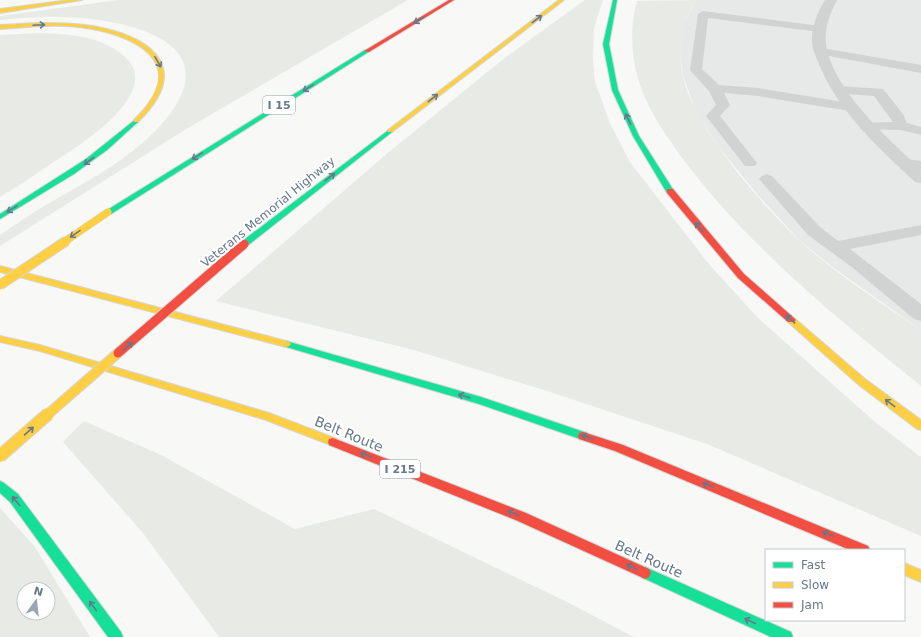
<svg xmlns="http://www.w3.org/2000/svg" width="921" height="637" viewBox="0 0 921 637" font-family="'DejaVu Sans',sans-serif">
  <rect width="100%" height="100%" fill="#f8f8f7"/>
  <polygon fill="#e7e8e8" points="696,0 921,0 921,330 835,269 799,240 757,194 718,146 696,112 683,76 680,51 682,28"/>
  <g fill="#e8ebe5" fill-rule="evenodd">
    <path d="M118 0H408L188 128 0 246V235C15 225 30 214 46 205 84 183 127 161 158 128 236 44 132 19 63 17 42 16 21 18 0 20V16Z"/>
    <polygon points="585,0 603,0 594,28 593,59 595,82 610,123 630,162 708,263 758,318 875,422 921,457 921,536 707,444 550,392 414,350 216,301 390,151 506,57"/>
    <path d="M696 0C682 23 677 49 683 76 693 126 762 205 799 240 836 274 880 302 921 330V386C838 319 755 252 689 167 668 139 646 109 637 75 631 51 630 25 637 1Z"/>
    <path d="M38 33C68 34 100 35 124 56 167 93 74 149 49 165 33 176 17 187 0 197V35Z"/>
    <polygon points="84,421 161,455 295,529 374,509 567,602 634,637 219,637 143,533 63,442"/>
    <path d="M0 508 35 547 90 637H0ZM24 589H48V613H24Z"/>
  </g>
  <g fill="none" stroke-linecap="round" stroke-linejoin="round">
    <defs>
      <g id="fast">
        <polygon points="613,0 617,0 609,44 618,90 639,136 674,191 673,193 667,193 633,136 612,90 603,44"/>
        <polygon points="365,50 370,51 111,214 105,214 104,212"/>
        <polygon points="136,119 138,120 138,122 107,150 74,174 0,219 0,214 86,159"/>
        <polygon points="390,129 392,130 392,132 247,246 241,246 240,244 241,242"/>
        <polygon points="286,341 481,397 587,433 588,436 587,439 583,440 479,404 283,346 281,344 283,342"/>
        <polygon points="0,481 4,483 18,494 121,632 123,637 108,637 10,502 0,493"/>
        <polygon points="645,567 791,632 793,637 771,637 641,577 639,573 641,569"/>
      </g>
      <g id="slow">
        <polygon points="69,0 82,0 0,13 0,9"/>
        <polygon points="559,0 564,0 392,132 388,132 388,130"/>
        <path d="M38 23C58 23 79 23 98 27 157 39 190 71 138 122H134V120C193 63 136 34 79 27 53 24 26 27 0 29V25Z"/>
        <polygon points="0,266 286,341 289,342 291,344 289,346 286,347 0,272"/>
        <polygon points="791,317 794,318 865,379 921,420 921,430 917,429 859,385 788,322 786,320"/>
        <polygon points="0,336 40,345 269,413 337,439 338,442 337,445 333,446 266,420 40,351 0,342"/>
        <polygon points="904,563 921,570 921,582 904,575"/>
      </g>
      <g id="jam">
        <polygon points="449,0 454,0 369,52 364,51"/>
        <polygon points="667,189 673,189 744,274 794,318 796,320 794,322 788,322 738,278 667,193"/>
        <polygon points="583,432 623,445 868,546 870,550 850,550 615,451 579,439 578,436 579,433"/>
        <polygon points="333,438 526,513 649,569 651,573 649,577 645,579 641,577 518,521 329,445 328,442 329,439"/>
      </g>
    </defs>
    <use href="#fast" stroke="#d4d6d6" stroke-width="2"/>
    <use href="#slow" stroke="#d4d6d6" stroke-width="2"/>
    <use href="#jam" stroke="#d4d6d6" stroke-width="2"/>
    <g fill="#d1d2d2" fill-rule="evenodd">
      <polygon points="703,11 820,26 826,29 820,32 708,18 702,69 719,85 758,88 850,103 855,104 857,107 855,110 850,111 758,96 724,93 730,105 720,116 757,163 755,166 745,166 706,116 716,105 709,91 690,70 698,14"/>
      <polygon points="822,48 921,65 921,73 818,54 816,52"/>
      <polygon points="839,86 883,89 903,114 907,123 921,127 921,135 901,130 861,129 859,126 861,123 893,122 874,96 834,93 833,90"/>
      <polygon points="905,159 921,161 921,169 900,166 898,163 900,160"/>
      <polygon points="767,174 772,176 820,227 838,241 921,225 921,235 850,249 921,304 921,321 914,319 853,268 808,235 759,179 762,176"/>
    </g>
    <path fill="#d1d2d2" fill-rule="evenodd" d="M825 0H837C830 13 824 29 826 44 832 89 889 140 921 169V183L915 182C879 148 842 115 821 69 818 61 813 52 812 43 811 28 817 13 825 0Z"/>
    <use href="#fast" fill="#16e098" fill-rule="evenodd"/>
    <use href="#slow" fill="#ffcf43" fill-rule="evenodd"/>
    <use href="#jam" fill="#f24e42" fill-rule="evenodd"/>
    <defs>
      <polyline id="slow-bridge-far2" points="64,242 108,212"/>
      <g id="slow-bridge-far1">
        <polyline points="0,285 66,241"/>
        <polyline points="47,415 118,353"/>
      </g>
      <polyline id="slow-bridge" points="0,456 48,414"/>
      <polyline id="jam-bridge" points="118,353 244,244"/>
    </defs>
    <use href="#slow-bridge-far2" stroke="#d4d6d6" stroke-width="8" stroke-linecap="butt"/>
    <use href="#slow-bridge-far1" stroke="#d4d6d6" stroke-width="11" stroke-linecap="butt"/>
    <use href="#slow-bridge" stroke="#d4d6d6" stroke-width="14" stroke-linecap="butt"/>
    <use href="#jam-bridge" stroke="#d4d6d6" stroke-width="11" stroke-linecap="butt"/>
    <use href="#slow-bridge-far2" stroke="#ffcf43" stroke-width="7"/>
    <use href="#slow-bridge-far1" stroke="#ffcf43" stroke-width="9"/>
    <use href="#slow-bridge" stroke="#ffcf43" stroke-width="12"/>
    <use href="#jam-bridge" stroke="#f24e42" stroke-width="9"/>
  </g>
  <defs><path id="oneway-shaft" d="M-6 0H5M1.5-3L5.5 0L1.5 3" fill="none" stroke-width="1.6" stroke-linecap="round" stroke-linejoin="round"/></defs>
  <g stroke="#66788a">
    <use href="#oneway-shaft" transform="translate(537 19) rotate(-37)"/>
    <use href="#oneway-shaft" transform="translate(419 20) rotate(149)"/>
    <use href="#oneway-shaft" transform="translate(39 25) rotate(-3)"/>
    <use href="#oneway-shaft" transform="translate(158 62) rotate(60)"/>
    <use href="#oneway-shaft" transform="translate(308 88) rotate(148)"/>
    <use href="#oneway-shaft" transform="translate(433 98) rotate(-38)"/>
    <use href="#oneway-shaft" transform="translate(628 119) rotate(-115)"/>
    <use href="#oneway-shaft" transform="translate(197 156) rotate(148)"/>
    <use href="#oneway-shaft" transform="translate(89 161) rotate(143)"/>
    <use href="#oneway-shaft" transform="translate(330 177) rotate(-38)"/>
    <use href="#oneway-shaft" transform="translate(12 209) rotate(148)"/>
    <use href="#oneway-shaft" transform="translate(699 227) rotate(-130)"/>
    <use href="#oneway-shaft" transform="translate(75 234) rotate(146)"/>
    <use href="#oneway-shaft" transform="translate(790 319) rotate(-139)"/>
    <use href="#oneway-shaft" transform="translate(128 346) rotate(-41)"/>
    <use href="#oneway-shaft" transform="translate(464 396) rotate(-163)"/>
    <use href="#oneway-shaft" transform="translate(890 403) rotate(-143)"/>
    <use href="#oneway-shaft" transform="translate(29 431) rotate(-41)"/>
    <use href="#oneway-shaft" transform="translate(587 437) rotate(-161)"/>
    <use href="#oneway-shaft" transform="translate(366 455) rotate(-158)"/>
    <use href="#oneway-shaft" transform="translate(708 485) rotate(-158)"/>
    <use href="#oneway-shaft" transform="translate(16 501) rotate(-130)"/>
    <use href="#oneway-shaft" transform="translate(513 513) rotate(-158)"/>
    <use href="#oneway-shaft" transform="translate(828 534) rotate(-158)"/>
    <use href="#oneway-shaft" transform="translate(632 567) rotate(-156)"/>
    <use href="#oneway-shaft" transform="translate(93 606) rotate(-126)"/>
    <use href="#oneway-shaft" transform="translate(750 621) rotate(-156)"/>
  </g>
  <g text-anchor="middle" stroke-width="4" stroke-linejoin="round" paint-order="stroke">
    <g fill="#fff" stroke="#94a0ad" stroke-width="1">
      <rect x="263" y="96" width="32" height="18" rx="3"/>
      <rect x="380" y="460" width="40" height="18" rx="3"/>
    </g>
    <g font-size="11" font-weight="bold" fill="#66788a">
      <text x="279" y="109">I 15</text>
      <text x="400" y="473">I 215</text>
    </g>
    <g font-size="12" fill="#66788a" stroke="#fff">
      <text transform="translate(268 212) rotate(-39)" y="4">Veterans Memorial Highway</text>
    </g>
    <g font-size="14" fill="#66788a" stroke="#fff">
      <text transform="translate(349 434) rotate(22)" y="5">Belt Route</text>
      <text transform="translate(649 559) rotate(24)" y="5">Belt Route</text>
    </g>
  </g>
  <rect x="765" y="549" width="140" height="72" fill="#ffffff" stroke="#c2c9d0"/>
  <rect x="773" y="562" width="20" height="6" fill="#16e098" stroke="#c2c9d0"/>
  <text x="801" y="569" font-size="12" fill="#66788a">Fast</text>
  <rect x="773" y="582" width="20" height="6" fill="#ffcf43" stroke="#c2c9d0"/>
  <text x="801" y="589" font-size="12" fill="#66788a">Slow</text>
  <rect x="773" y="602" width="20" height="6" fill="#f24e42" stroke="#c2c9d0"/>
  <text x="801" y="609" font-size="12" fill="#66788a">Jam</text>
  <g transform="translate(36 601) rotate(15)"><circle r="19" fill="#ffffff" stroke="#c2c9d0"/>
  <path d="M0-3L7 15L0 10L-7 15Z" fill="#99a5b0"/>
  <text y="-6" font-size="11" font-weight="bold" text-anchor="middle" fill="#66788a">N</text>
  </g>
</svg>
